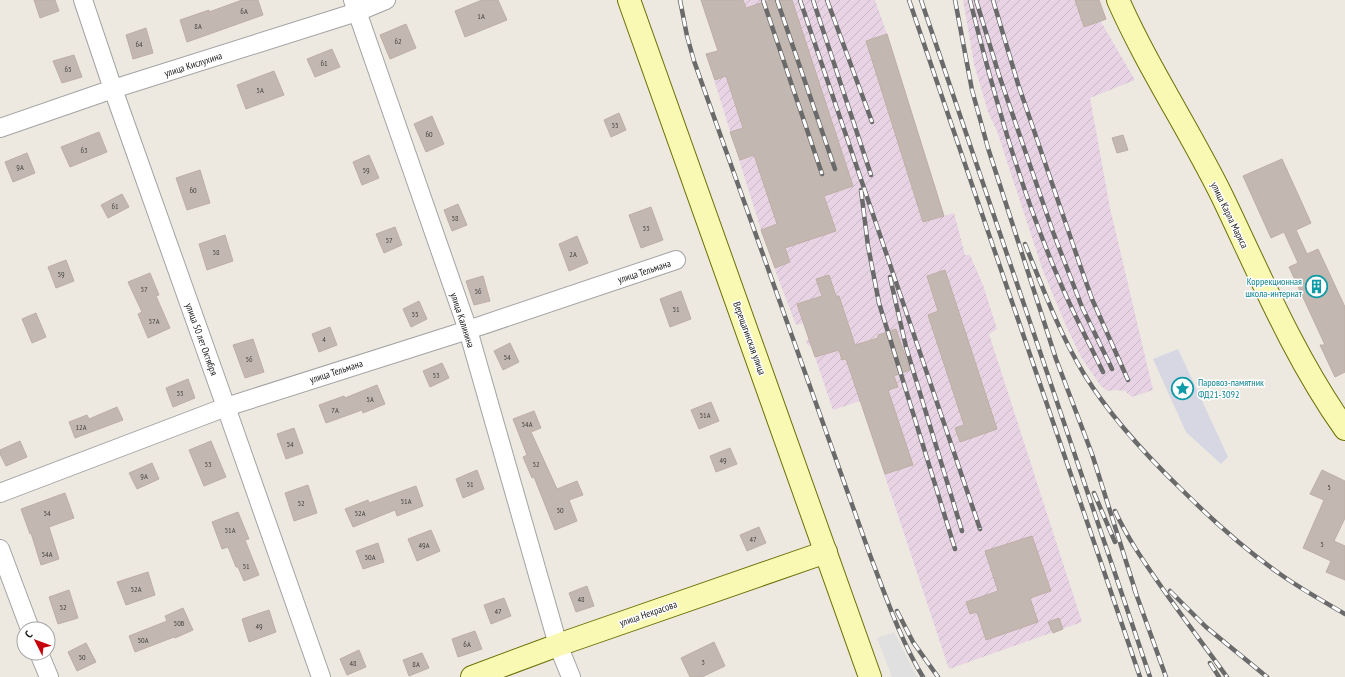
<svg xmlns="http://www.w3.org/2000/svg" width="1345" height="677" viewBox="0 0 1345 677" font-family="'PT Sans Narrow',sans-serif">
  <defs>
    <pattern id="industrial-furrows" width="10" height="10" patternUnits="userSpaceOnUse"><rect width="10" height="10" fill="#e7d3e4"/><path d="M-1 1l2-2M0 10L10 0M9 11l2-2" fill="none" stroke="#c6b5c3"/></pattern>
  </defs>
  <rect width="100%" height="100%" fill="#ede9e1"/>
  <g fill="url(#industrial-furrows)">
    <polygon points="701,0 875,0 887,34 944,216 954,213 965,255 970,255 983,285 997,329 989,334 1082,622 949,669 860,401 833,410 811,345 808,346 806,341 809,339 804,323 796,325 778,278 761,230 706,54 718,50"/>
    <polygon points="963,0 1099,0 1106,19 1101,22 1135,80 1090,98 1110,208 1153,390 1132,397 1125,391 1115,390 1107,391 1100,385 1081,357 1067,328 1043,271 997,131 988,112 974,64"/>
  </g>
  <polygon fill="#e0e0e0" points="894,632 914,671 917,677 892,677 877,638"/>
  <polygon fill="#d6d7e3" points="1178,349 1228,457 1221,464 1186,432 1153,359"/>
  <g fill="#c2b8b1" stroke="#bfaea4">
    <polygon points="34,0 55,0 59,11 40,18"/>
    <polygon points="242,0 258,0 263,15 187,42 180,20 209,10 209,12"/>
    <polygon points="482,0 498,0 507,20 465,37 455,11"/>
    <polygon points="701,0 743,0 746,8 770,0 792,0 853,186 824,196 836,231 785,248 790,262 775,268 761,230 777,224 754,155 740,160 730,132 743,128 726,76 715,80 706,54 718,51"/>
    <polygon points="1075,0 1099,0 1106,19 1084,27"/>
    <polygon points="406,24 416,48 390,59 380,35"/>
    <polygon points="146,28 153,53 133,59 126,35"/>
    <polygon points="887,34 944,216 923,222 866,41"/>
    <polygon points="332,49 340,67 315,77 307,59"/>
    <polygon points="74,55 82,77 62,83 53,61"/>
    <polygon points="274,71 284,95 246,109 237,85"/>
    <polygon points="619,113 626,130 611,137 604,120"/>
    <polygon points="432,116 444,144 426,152 414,124"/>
    <polygon points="99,132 107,152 70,167 61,147"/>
    <polygon points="1123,135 1128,150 1117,153 1112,138"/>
    <polygon points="27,153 35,173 13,182 5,162"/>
    <polygon points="369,155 379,178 362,185 353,162"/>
    <polygon points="1282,159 1311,223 1296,230 1307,254 1318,249 1345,307 1345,372 1335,377 1320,345 1325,345 1289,267 1298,263 1284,232 1271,238 1243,176"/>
    <polygon points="200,170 210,203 187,210 176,178"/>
    <polygon points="122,194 129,207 108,218 101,205"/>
    <polygon points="458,204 467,225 452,231 444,210"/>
    <polygon points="651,207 663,240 641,248 629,215"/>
    <polygon points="395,227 402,245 384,253 376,234"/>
    <polygon points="225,235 233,261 207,270 199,244"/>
    <polygon points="577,236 588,263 569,271 559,244"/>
    <polygon points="66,260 74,281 56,288 48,267"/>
    <polygon points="945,270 997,429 960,442 955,428 964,425 928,315 938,311 927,276"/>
    <polygon points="150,273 159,295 156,296 170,328 148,338 138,314 142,312 128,282"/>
    <polygon points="829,275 836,296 839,296 855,345 878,338 878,335 896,329 910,370 894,376 898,387 888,390 913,465 885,474 846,359 842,360 839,350 815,357 797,304 822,296 816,279"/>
    <polygon points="483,276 490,301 474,305 466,281"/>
    <polygon points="681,291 691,319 670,327 660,299"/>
    <polygon points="419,301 427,319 411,327 403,309"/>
    <polygon points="36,313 46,337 32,343 22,319"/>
    <polygon points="330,327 337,345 319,352 312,334"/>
    <polygon points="253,339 264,372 245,378 233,345"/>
    <polygon points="510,343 519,362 503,370 494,351"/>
    <polygon points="442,363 449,378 430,387 423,371"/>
    <polygon points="188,379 195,398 173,407 166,388"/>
    <polygon points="377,385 385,404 363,413 362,410 326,423 319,405 344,396 345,398"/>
    <polygon points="711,402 719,421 699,429 691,410"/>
    <polygon points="117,407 123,420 75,438 69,422 87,415 89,419"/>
    <polygon points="534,411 541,428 531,432 557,489 577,481 583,495 569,500 577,521 555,530 534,477 532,478 523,457 527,455 513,419"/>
    <polygon points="294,428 303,453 286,459 277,434"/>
    <polygon points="20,441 27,457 6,466 0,454 0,450"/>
    <polygon points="211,441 226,477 204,486 189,450"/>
    <polygon points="730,448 737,464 716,472 710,456"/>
    <polygon points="152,463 159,479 137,489 129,473"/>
    <polygon points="477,470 484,489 463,498 456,479"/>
    <polygon points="1322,470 1345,481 1345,518 1334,541 1345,546 1345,580 1326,572 1331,561 1303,548 1324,500 1310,494"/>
    <polygon points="308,485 317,513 294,521 285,493"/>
    <polygon points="416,486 423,506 397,516 395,510 353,527 345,509 368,500 369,503"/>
    <polygon points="65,493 74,518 49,527 59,559 41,565 31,533 30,534 21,509"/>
    <polygon points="238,512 249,539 245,540 259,575 244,581 238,567 236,567 228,547 222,549 212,522"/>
    <polygon points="759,527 766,543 747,551 740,535"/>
    <polygon points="431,530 440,551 417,561 408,539"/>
    <polygon points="1032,536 1051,591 1030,598 1038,622 986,640 977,612 970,614 966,602 998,591 985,551"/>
    <polygon points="378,543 384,562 363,569 356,551"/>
    <polygon points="148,572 155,595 126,605 117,582"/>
    <polygon points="587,586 594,606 576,612 569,593"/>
    <polygon points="69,590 78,618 58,624 49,597"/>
    <polygon points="504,598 511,616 491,624 484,605"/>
    <polygon points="183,608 193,630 175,638 174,637 135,652 129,636 167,621 165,616"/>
    <polygon points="269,610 276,632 249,642 242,619"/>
    <polygon points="1059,618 1063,629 1053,633 1048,622"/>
    <polygon points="475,631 482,649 458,657 452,639"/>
    <polygon points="714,642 725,666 702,677 690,677 681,658"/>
    <polygon points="86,643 96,662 77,671 68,652"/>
    <polygon points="359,650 366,667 347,675 340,659"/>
    <polygon points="422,653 429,668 409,676 403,660"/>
  </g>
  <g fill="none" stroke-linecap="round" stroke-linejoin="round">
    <defs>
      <g id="street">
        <polyline points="83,0 113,89 226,407 321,677"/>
        <polyline points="353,0 468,330 558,645 571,677"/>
        <polyline points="0,128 113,89 357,12 386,0"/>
        <polyline points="0,493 226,407 468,330 676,260"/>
        <polyline points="0,549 30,629"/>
        <polyline points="39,653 49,677"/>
      </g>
      <g id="secondary">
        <polyline points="629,0 870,677"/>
        <path d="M1118 0C1148 68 1189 129 1222 196 1260 275 1294 357 1345 429"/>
        <polyline points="472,677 558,645 826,552"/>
      </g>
    </defs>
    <use href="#street" stroke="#a3a3a3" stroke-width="20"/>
    <use href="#secondary" stroke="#6b7105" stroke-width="24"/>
    <use href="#street" stroke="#fff" stroke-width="18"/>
    <use href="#secondary" stroke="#f9f9b4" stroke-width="22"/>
    <defs>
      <g id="rail">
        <path d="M680 0 687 36 694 61 870 555C886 597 900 639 923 677"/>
        <polyline points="763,0 822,174"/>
        <polyline points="777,0 835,169"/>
        <polyline points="800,0 980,529"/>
        <polyline points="813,0 871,175"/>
        <polyline points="827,0 872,122"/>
        <polyline points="909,0 1140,677"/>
        <polyline points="921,0 1150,677"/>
        <polyline points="955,0 972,90 988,148 1056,359 1092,454 1136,593"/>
        <path d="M970 0C994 96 1021 191 1060 282 1073 313 1089 343 1103 372"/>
        <polyline points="976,0 999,75 1053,232 1082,307 1112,369"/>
        <polyline points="993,0 1018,84 1080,265 1092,299 1128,380"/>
        <polyline points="861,190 868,246 879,303 955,549"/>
        <path d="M1025 244C1043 288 1059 333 1084 374 1110 416 1144 453 1179 487 1211 519 1244 549 1280 574 1301 589 1323 601 1345 614"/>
        <polyline points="890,277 906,347 962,531"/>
        <polyline points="1094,493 1115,542"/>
        <path d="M1115 511C1127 537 1142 559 1158 582 1180 614 1204 645 1227 677"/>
        <polyline points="1134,588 1166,677"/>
        <polyline points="1170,591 1206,627 1267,677"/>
        <polyline points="897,611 913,642 938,677"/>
        <polyline points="1210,663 1219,677"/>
      </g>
    </defs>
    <use href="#rail" stroke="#6a6a6a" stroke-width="4.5"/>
    <use href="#rail" stroke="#fff" stroke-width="3" stroke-dasharray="9" stroke-linecap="butt"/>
  </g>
  <defs>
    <symbol id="building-ring" viewBox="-11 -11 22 22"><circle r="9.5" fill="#fff" stroke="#0f9aa8" stroke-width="1.5"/><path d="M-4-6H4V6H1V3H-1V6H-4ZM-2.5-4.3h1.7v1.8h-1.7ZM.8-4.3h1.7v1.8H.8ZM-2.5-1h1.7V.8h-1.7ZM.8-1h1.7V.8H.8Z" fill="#0f9aa8"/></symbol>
    <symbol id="sight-ring" viewBox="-11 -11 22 22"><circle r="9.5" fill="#fff" stroke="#0f9aa8" stroke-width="1.5"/><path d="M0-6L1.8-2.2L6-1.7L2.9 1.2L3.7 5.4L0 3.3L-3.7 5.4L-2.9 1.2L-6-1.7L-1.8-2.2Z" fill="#0f9aa8"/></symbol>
  </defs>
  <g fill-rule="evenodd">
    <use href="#building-ring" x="1304" y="274" width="25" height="25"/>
    <use href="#sight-ring" x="1170" y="376" width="25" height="25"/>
  </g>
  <g text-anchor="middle" stroke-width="3" stroke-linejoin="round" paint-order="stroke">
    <g font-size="8" fill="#464341">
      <text x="244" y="14">6А</text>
      <text x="481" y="19">1А</text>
      <text x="198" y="29">8А</text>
      <text x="398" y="44">62</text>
      <text x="139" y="47">64</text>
      <text x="324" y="66">61</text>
      <text x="68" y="72">65</text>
      <text x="260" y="93">5А</text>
      <text x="615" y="128">55</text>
      <text x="429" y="137">60</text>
      <text x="84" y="153">63</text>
      <text x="20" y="170">9А</text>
      <text x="366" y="173">59</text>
      <text x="193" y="193">60</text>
      <text x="115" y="209">61</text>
      <text x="455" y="221">58</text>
      <text x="646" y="231">53</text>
      <text x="389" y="243">57</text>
      <text x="216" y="255">58</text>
      <text x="573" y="257">2А</text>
      <text x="61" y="277">59</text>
      <text x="144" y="292">57</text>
      <text x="478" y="294">56</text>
      <text x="676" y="312">51</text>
      <text x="415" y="317">55</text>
      <text x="154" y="324">57А</text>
      <text x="324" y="342">4</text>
      <text x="507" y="360">54</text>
      <text x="249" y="362">56</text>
      <text x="436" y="378">53</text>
      <text x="180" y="396">55</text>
      <text x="370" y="402">5А</text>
      <text x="335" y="413">7А</text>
      <text x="705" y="418">51А</text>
      <text x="527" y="427">54А</text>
      <text x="81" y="430">12А</text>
      <text x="290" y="447">54</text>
      <text x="723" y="463">49</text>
      <text x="208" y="467">53</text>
      <text x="536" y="467">52</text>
      <text x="144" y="479">9А</text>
      <text x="470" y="487">51</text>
      <text x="1329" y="490">5</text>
      <text x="406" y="504">51А</text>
      <text x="301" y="506">52</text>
      <text x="560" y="513">50</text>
      <text x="47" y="516">54</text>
      <text x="360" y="516">52А</text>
      <text x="230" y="533">51А</text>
      <text x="753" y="542">47</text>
      <text x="1322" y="547">5</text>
      <text x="424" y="548">49А</text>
      <text x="47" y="557">54А</text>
      <text x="370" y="560">50А</text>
      <text x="246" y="569">51</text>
      <text x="136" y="592">52А</text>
      <text x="581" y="602">48</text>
      <text x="63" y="610">52</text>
      <text x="498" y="614">47</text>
      <text x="179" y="626">50Б</text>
      <text x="259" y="629">49</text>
      <text x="143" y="643">50А</text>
      <text x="467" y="647">6А</text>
      <text x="82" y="660">50</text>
      <text x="703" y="665">3</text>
      <text x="353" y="666">48</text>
      <text x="416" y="667">8А</text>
    </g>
    <g font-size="10" fill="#1c1c1c" stroke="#fff">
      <text transform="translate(193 64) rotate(-18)" y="4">улица Кислухина</text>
      <text transform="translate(1230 215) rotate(64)" y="4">улица Карла Маркса</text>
      <text transform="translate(644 271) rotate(-18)" y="4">улица Тельмана</text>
      <text transform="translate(463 320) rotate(72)" y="4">улица Калинина</text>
      <text transform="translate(750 338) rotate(70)" y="4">Верещагинская улица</text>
      <text transform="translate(202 339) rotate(70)" y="4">улица 50 лет Октября</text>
      <text transform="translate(336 371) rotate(-18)" y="4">улица Тельмана</text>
      <text transform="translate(648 613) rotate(-19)" y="4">улица Некрасова</text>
    </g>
    <g font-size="10" fill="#0d838f" stroke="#fff" text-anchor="end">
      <text x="1302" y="285">Коррекционная<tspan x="1302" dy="12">школа-интернат</tspan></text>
      <text x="1198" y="386" text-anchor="start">Паровоз-памятник<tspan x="1198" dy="12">ФД21-3092</tspan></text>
    </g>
  </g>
  <g transform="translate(36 641) rotate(312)"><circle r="19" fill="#ffffff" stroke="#a4a4a4"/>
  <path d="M0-3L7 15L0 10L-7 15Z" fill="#c7010c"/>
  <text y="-6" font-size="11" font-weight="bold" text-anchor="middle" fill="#1c1c1c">С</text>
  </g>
</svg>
